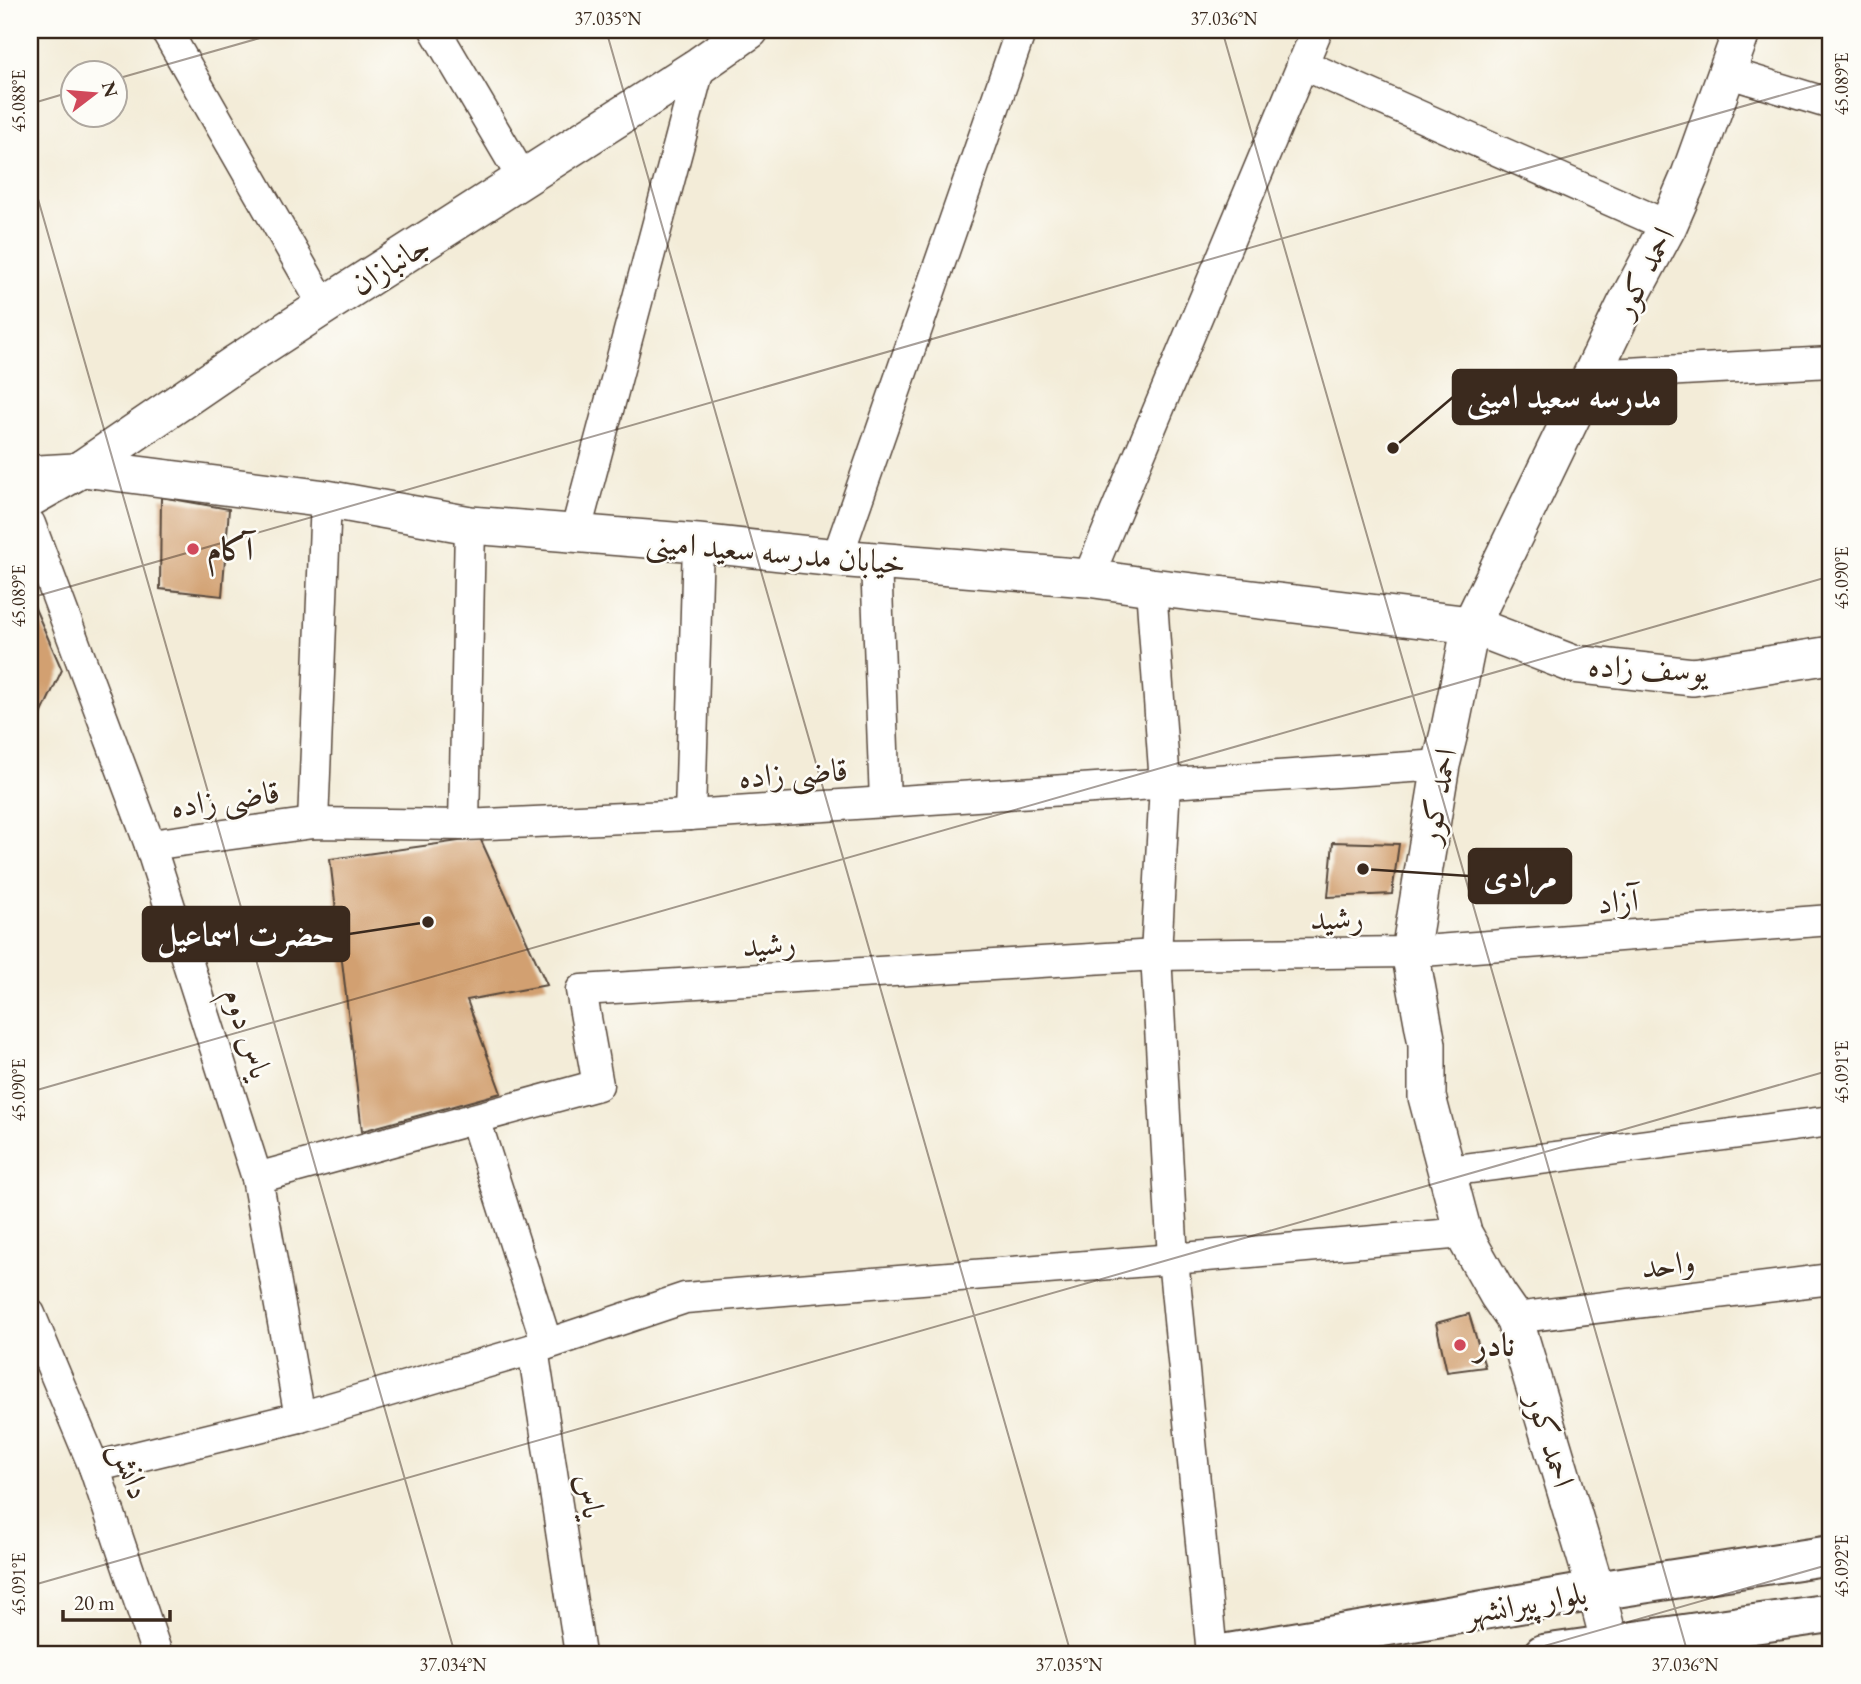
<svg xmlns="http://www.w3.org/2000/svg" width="1861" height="1684" viewBox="0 0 1861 1684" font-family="'EB Garamond',Amiri,serif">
  <rect width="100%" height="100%" fill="#fdfcf7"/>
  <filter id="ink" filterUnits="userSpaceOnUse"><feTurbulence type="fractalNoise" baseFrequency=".0143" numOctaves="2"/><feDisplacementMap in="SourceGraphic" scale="14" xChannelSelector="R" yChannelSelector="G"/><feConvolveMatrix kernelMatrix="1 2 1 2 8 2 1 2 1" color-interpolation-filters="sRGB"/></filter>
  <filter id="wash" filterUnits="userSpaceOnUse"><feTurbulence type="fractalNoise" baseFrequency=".00686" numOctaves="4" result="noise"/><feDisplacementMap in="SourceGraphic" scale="28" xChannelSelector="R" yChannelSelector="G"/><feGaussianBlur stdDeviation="1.57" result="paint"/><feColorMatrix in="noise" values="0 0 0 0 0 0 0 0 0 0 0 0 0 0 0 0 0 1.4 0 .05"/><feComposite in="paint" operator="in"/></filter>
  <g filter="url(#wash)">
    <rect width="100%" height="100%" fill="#f3ecd8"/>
    <g id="blocks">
      <g fill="#d2a071">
        <polygon points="161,497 229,509 222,596 160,589"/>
        <polygon points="30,597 62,670 30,738"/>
        <polygon points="480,838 547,985 467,1000 501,1093 362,1131 330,859"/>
        <polygon points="1333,842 1399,844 1392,894 1328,897"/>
        <polygon points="1469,1314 1485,1367 1447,1372 1436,1323"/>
      </g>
    </g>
  </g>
  <g filter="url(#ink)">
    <use href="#blocks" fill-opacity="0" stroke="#57473a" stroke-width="2"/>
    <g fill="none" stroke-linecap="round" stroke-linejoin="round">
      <defs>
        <g id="minor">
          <polyline points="166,30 324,306"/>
          <polyline points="435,30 523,179"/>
          <polyline points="1302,64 1668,226"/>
          <polyline points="1726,72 1831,104"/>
          <polyline points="1591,375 1831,362"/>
          <polyline points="30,471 83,468"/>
          <polyline points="30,524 150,845 257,1178 300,1417"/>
          <polyline points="575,534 700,65"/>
          <polyline points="837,558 1021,30"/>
          <polyline points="876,561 885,802"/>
          <polyline points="1088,578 1317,30"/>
          <polyline points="1151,587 1165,784 1156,955 1173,1259 1212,1654"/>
          <polyline points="690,815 698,543"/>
          <polyline points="313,823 326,499"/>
          <polyline points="464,825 470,525"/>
          <polyline points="150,845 313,823 464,825 690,815 1441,765"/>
          <polyline points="475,1119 547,1344"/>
          <polyline points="1448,1171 1831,1121"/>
          <polyline points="257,1178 598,1085 581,990 1156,955 1410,952 1831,920"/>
          <polyline points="30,1314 94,1467 157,1654"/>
          <polyline points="1514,1318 1831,1279"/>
          <polyline points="533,1349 580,1654"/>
          <polyline points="94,1467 300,1417 533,1349 685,1298 1173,1259 1463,1233"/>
        </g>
        <g id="tertiary">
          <polyline points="83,468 326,499 470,525 698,543 837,558 1088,578 1151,587 1471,625 1573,664 1693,677 1831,655"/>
          <polyline points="30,498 83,468 235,364 324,306 700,65 750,30"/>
          <polyline points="1610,1644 1596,1591 1514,1318 1498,1295 1463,1233 1427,1097 1427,1044 1410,952 1441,765 1449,733 1471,625 1625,306 1668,226 1690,175 1742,30"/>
        </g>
        <g id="primary">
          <polyline points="1222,1654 1596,1591 1831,1555"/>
          <polyline points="1543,1654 1831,1613"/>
        </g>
      </defs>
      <use href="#minor" stroke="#57473a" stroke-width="33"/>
      <use href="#tertiary" stroke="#57473a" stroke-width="40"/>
      <use href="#primary" stroke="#57473a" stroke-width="42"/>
      <use href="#minor" stroke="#fff" stroke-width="30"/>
      <use href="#tertiary" stroke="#fff" stroke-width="37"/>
      <use href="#primary" stroke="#fff" stroke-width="38"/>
    </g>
  </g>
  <path fill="none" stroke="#3b2a1e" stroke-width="2" stroke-opacity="0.45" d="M606 30 1071 1654M1222 30 1688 1654M116 79 288 30M30 104 74 91M30 171 455 1654M30 598 1831 81M30 1092 1831 576M30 1586 1831 1070M1516 1654 1831 1564"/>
  <g fill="#d1495b" stroke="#fdfcf7" stroke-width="2.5">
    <circle cx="193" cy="549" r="7"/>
    <circle cx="1460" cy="1345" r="7"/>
  </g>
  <g text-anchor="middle" stroke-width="5" stroke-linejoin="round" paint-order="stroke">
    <g font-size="32" fill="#3b2a1e" stroke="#fdfcf7">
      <text transform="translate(390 264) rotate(-32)" y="11">جانبازان</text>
      <text transform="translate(1643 272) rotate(-62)" y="11">احمد کور</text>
      <text transform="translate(776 552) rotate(5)" y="11">خیابان مدرسه سعید امینی</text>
      <text transform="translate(1648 668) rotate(3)" y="11">یوسف زاده</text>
      <text transform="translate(793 773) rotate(-4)" y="11">قاضی زاده</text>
      <text transform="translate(1437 796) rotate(-79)" y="11">احمد کور</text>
      <text transform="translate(225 799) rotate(-8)" y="11">قاضی زاده</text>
      <text transform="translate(1618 901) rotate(-4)" y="11">آزاد</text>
      <text transform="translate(1337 918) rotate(-1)" y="11">رشید</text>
      <text transform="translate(769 944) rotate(-4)" y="11">رشید</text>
      <text transform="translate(248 1033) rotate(72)" y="11">یاس دوم</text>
      <text transform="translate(1668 1264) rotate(-7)" y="11">واحد</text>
      <text transform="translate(1551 1440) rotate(73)" y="11">احمد کور</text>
      <text transform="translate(131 1470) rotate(70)" y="11">دانش</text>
      <text transform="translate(591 1496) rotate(81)" y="11">یاس</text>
      <text transform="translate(1526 1603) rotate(-10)" y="11">بلوار پیرانشهر</text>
    </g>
    <g font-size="32" font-weight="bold" fill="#3b2a1e" stroke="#fdfcf7" text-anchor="start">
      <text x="207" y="560">آکام</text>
      <text x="1474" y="1356">نادر</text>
    </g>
  </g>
  <path fill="none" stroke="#3b2a1e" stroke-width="2.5" d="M1393 448L1453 397M1363 869L1469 876M428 922L349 934"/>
  <g fill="#3b2a1e" stroke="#fdfcf7" stroke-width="2.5">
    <circle cx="1393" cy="448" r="7"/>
    <circle cx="1363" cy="869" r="7"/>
    <circle cx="428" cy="922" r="7"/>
  </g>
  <g fill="#3b2a1e" stroke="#3b2a1e" stroke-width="2.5">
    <rect x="1453" y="370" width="223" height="54" rx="7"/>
    <rect x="1469" y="849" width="102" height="54" rx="7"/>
    <rect x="143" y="907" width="206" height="54" rx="7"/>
  </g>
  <g font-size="33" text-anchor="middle" font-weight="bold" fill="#fff">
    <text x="1564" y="408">مدرسه سعید امینی</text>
    <text x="1520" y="887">مرادی</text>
    <text x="246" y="946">حضرت اسماعیل</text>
  </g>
  <rect width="1861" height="1684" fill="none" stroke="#fdfcf7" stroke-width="77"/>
  <g transform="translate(94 94) rotate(74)"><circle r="33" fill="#fdfcf7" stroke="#afa8a0" stroke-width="2"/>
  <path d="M0-5L12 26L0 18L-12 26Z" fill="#d1495b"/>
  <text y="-10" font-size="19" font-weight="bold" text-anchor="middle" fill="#3b2a1e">N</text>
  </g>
  <path d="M63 1610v10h107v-10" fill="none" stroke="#3b2a1e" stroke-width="3.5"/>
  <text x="74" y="1610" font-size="21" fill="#3b2a1e" stroke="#fdfcf7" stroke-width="5" paint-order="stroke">20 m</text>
  <rect x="38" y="38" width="1784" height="1608" fill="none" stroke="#3b2a1e" stroke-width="2.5"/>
  <g font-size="18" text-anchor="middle" fill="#3b2a1e">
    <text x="608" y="25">37.035°N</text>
    <text x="1224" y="25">37.036°N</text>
    <text transform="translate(1842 84) rotate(-90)" y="6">45.089°E</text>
    <text transform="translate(19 101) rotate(-90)" y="6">45.088°E</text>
    <text transform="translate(1842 578) rotate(-90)" y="6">45.090°E</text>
    <text transform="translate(19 596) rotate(-90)" y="6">45.089°E</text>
    <text transform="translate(1842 1072) rotate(-90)" y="6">45.091°E</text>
    <text transform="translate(19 1090) rotate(-90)" y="6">45.090°E</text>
    <text transform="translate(1842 1566) rotate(-90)" y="6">45.092°E</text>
    <text transform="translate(19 1584) rotate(-90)" y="6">45.091°E</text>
    <text x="453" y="1671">37.034°N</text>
    <text x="1069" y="1671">37.035°N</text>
    <text x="1685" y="1671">37.036°N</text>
  </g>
</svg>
